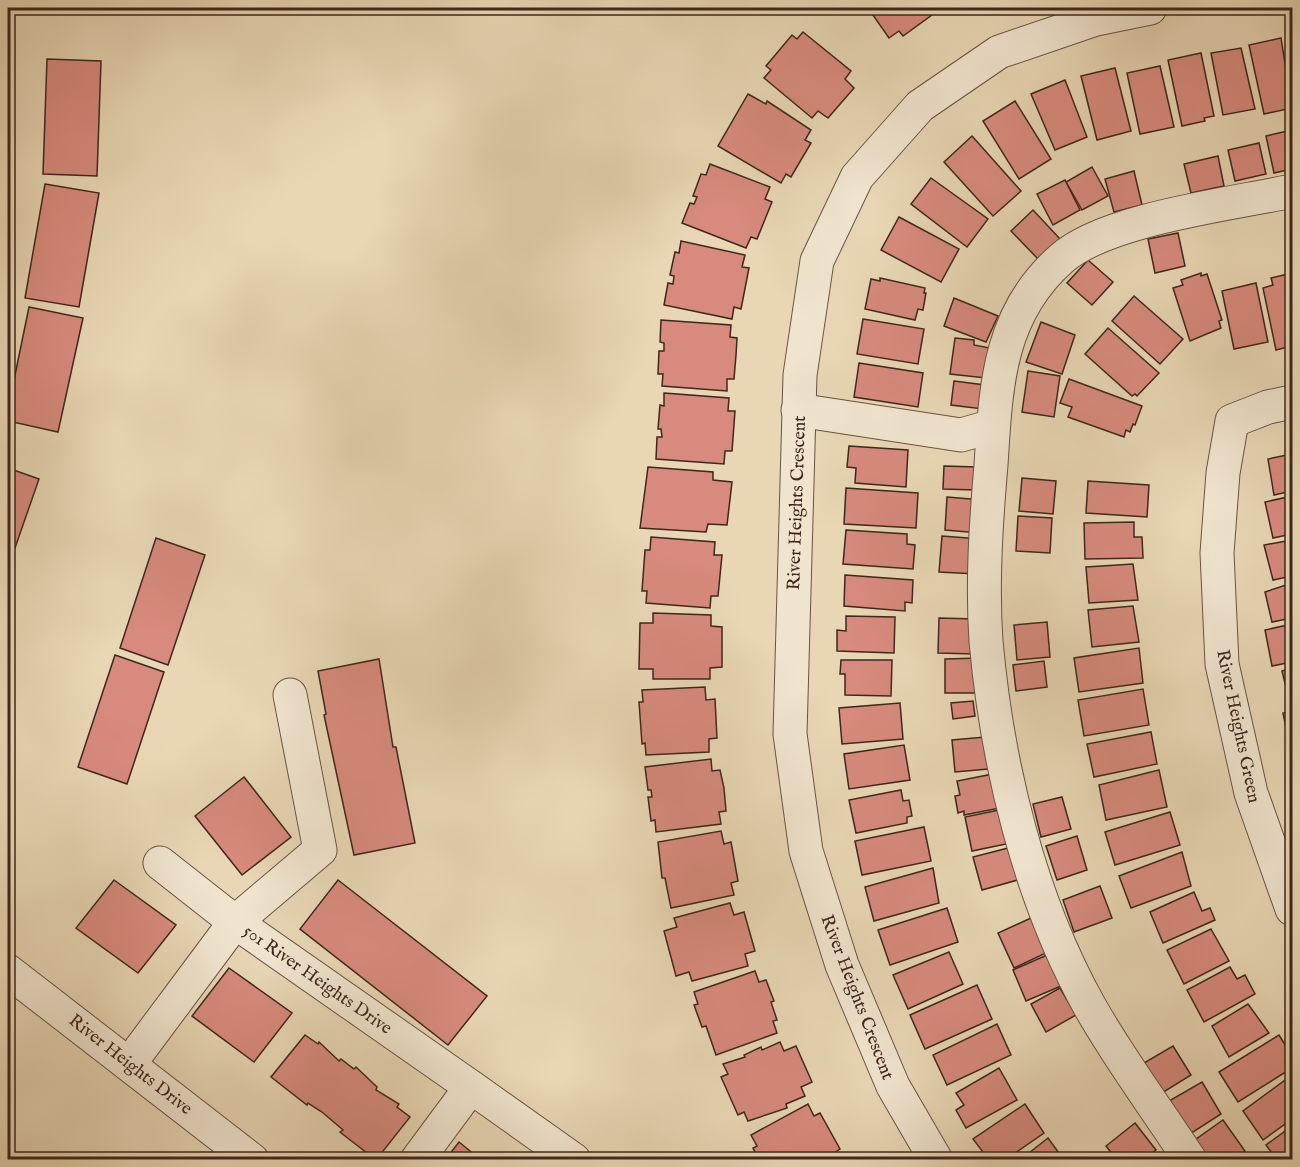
<svg xmlns="http://www.w3.org/2000/svg" width="1300" height="1167" viewBox="0 0 1300 1167" font-family="'IM FELL English',serif">
  <rect width="100%" height="100%" fill="#e8d6b4"/>
  <filter id="stains"><feTurbulence type="fractalNoise" baseFrequency=".00333" numOctaves="4"/><feColorMatrix values="0 0 0 0 .2 0 0 0 0 .09 0 0 0 0 .02 0 0 0 .5 -.17"/></filter>
  <radialGradient id="worn" r=".72"><stop offset=".6" stop-color="#630" stop-opacity="0"/><stop offset="1" stop-color="#630" stop-opacity=".3"/></radialGradient>
  <g fill="#d78a7d" stroke="#3e271c" stroke-width="1.5">
    <polygon points="868,8 933,8 936,12 903,36 899,31 889,38"/>
    <polygon points="803,32 851,71 845,79 854,88 828,118 818,111 812,118 764,78 771,70 766,66 792,35 797,39"/>
    <polygon points="1281,38 1292,108 1264,114 1249,45"/>
    <polygon points="1241,48 1255,109 1223,115 1211,53"/>
    <polygon points="1201,53 1214,116 1204,118 1205,121 1182,126 1168,60"/>
    <polygon points="47,59 101,61 97,176 43,174"/>
    <polygon points="1160,66 1174,127 1140,134 1127,73"/>
    <polygon points="1115,68 1131,131 1097,140 1081,76"/>
    <polygon points="1065,80 1087,137 1055,150 1031,94"/>
    <polygon points="748,94 766,104 767,101 811,130 805,140 811,143 791,177 786,174 781,183 718,146"/>
    <polygon points="1015,101 1051,159 1019,179 983,121"/>
    <polygon points="1292,130 1292,169 1274,173 1266,136"/>
    <polygon points="972,136 1021,191 993,216 944,162"/>
    <polygon points="1259,143 1266,174 1235,181 1228,150"/>
    <polygon points="1218,156 1224,186 1191,193 1184,164"/>
    <polygon points="710,164 770,187 765,199 772,202 757,239 751,237 746,248 682,223 690,203 694,204 697,197 693,196 701,174 706,175"/>
    <polygon points="1092,167 1108,196 1082,210 1066,182"/>
    <polygon points="1134,171 1142,205 1114,212 1105,179"/>
    <polygon points="931,178 988,219 967,247 911,204"/>
    <polygon points="1065,180 1080,210 1053,225 1037,194"/>
    <polygon points="45,184 99,193 79,307 25,298"/>
    <polygon points="1033,210 1060,239 1038,259 1011,231"/>
    <polygon points="899,217 959,249 941,282 881,250"/>
    <polygon points="1178,233 1185,266 1155,273 1148,239"/>
    <polygon points="681,241 745,255 742,267 749,268 741,309 734,307 732,319 664,305 668,283 673,284 674,276 670,275 675,252 679,253"/>
    <polygon points="1088,260 1113,282 1092,305 1067,283"/>
    <polygon points="1201,273 1201,276 1207,274 1222,320 1219,321 1221,328 1190,341 1173,288 1183,285 1181,280"/>
    <polygon points="1292,273 1292,346 1276,350 1263,288 1273,285 1271,278"/>
    <polygon points="880,278 925,288 924,293 926,293 923,310 918,309 915,320 865,309 871,279 880,281"/>
    <polygon points="1256,283 1268,342 1234,349 1222,291"/>
    <polygon points="1134,296 1183,339 1160,364 1112,321"/>
    <polygon points="954,298 998,316 986,342 944,326"/>
    <polygon points="29,307 83,318 58,432 8,421 8,409"/>
    <polygon points="863,319 924,329 918,364 857,354"/>
    <polygon points="661,320 731,325 730,337 737,338 736,355 734,379 727,379 727,391 662,386 663,374 658,374 659,351 664,351 664,343 660,342"/>
    <polygon points="1041,322 1075,335 1062,374 1026,362"/>
    <polygon points="1108,328 1159,373 1137,396 1135,394 1132,396 1085,354"/>
    <polygon points="955,338 974,340 974,345 990,348 986,378 950,374"/>
    <polygon points="859,363 923,373 918,407 854,397"/>
    <polygon points="1028,371 1060,376 1054,417 1022,412"/>
    <polygon points="1069,379 1142,406 1135,425 1133,424 1130,432 1126,430 1124,437 1068,417 1072,407 1060,403"/>
    <polygon points="954,381 985,385 983,409 951,405"/>
    <polygon points="664,393 729,398 728,411 735,411 732,451 725,451 724,464 656,459 657,437 662,437 661,429 658,429 660,405 664,406"/>
    <polygon points="849,446 908,450 906,487 855,483 856,468 847,467"/>
    <polygon points="1292,454 1292,491 1274,495 1268,459"/>
    <polygon points="944,466 977,467 975,490 943,489"/>
    <polygon points="648,467 713,472 713,480 732,482 727,525 708,524 706,532 640,528"/>
    <polygon points="8,468 39,479 8,568"/>
    <polygon points="1022,478 1056,481 1053,514 1019,511"/>
    <polygon points="1088,481 1149,485 1147,517 1086,513"/>
    <polygon points="846,488 918,493 916,528 844,524"/>
    <polygon points="1292,496 1292,534 1273,538 1265,502"/>
    <polygon points="947,497 982,500 980,533 945,530"/>
    <polygon points="1018,516 1052,518 1050,553 1016,551"/>
    <polygon points="1134,522 1134,537 1142,537 1143,558 1085,559 1084,523"/>
    <polygon points="846,530 907,534 907,544 915,545 913,569 843,564"/>
    <polygon points="942,536 980,539 977,574 939,572"/>
    <polygon points="651,537 715,542 714,555 722,555 718,596 711,596 710,608 646,603 647,591 642,591 645,550 650,550"/>
    <polygon points="156,538 205,555 168,665 120,648"/>
    <polygon points="1292,540 1292,576 1273,580 1264,545"/>
    <polygon points="1133,564 1138,600 1089,603 1086,567"/>
    <polygon points="845,575 913,580 912,603 905,602 905,611 844,606"/>
    <polygon points="1292,583 1292,618 1272,622 1265,592"/>
    <polygon points="1133,606 1139,642 1092,647 1088,610"/>
    <polygon points="653,613 711,615 711,626 722,627 722,667 710,668 710,679 653,679 653,669 639,669 640,623 653,623"/>
    <polygon points="846,616 895,617 894,653 837,651 837,630 846,631"/>
    <polygon points="939,618 976,619 975,654 938,653"/>
    <polygon points="1047,622 1050,657 1017,660 1014,625"/>
    <polygon points="1292,624 1292,662 1272,666 1265,630"/>
    <polygon points="1139,648 1143,683 1079,692 1074,658"/>
    <polygon points="115,655 164,672 127,784 78,767"/>
    <polygon points="979,658 979,693 945,693 945,659"/>
    <polygon points="379,659 393,747 396,747 415,843 354,855 324,715 326,714 318,671"/>
    <polygon points="841,660 892,660 891,696 845,695 845,674 840,674"/>
    <polygon points="1044,661 1047,687 1016,691 1013,665"/>
    <polygon points="1292,668 1292,704 1290,704 1282,671"/>
    <polygon points="705,687 706,700 715,699 717,738 709,739 709,752 646,755 645,743 642,744 639,702 643,702 642,690"/>
    <polygon points="1143,689 1149,725 1084,736 1078,700"/>
    <polygon points="973,701 975,716 953,719 951,703"/>
    <polygon points="900,703 903,739 842,744 839,708"/>
    <polygon points="1292,711 1292,746 1290,747 1283,713"/>
    <polygon points="1151,732 1157,764 1094,777 1087,744"/>
    <polygon points="985,737 988,769 955,772 952,740"/>
    <polygon points="904,745 910,780 849,789 844,754"/>
    <polygon points="711,759 712,771 720,770 724,788 726,811 719,812 721,824 656,832 655,820 651,821 648,797 652,797 651,790 648,790 645,767"/>
    <polygon points="1159,770 1167,807 1106,820 1099,785"/>
    <polygon points="993,774 1000,808 964,815 964,811 958,813 955,796 960,795 957,781"/>
    <polygon points="244,777 291,837 242,875 195,816"/>
    <polygon points="901,790 903,801 909,800 912,816 907,817 907,823 856,833 849,800"/>
    <polygon points="1062,797 1071,829 1041,837 1033,804"/>
    <polygon points="1004,809 1011,843 972,851 965,817"/>
    <polygon points="1170,812 1180,845 1115,865 1105,832"/>
    <polygon points="924,827 931,861 862,875 855,841"/>
    <polygon points="721,831 724,844 731,842 738,881 731,883 734,895 671,908 665,878 662,878 658,842"/>
    <polygon points="1077,836 1087,870 1057,880 1046,846"/>
    <polygon points="1012,847 1021,879 982,890 973,857"/>
    <polygon points="1182,852 1191,886 1131,908 1119,876"/>
    <polygon points="933,868 939,903 874,921 865,887"/>
    <polygon points="114,880 176,925 138,973 76,928"/>
    <polygon points="338,880 487,996 448,1045 300,929"/>
    <polygon points="1100,886 1112,918 1074,932 1063,900"/>
    <polygon points="1194,892 1202,911 1210,908 1215,920 1163,943 1150,912"/>
    <polygon points="730,903 734,915 744,912 755,951 745,954 748,966 692,981 689,972 676,976 664,931 677,927 674,918"/>
    <polygon points="947,908 958,942 890,965 878,930"/>
    <polygon points="1031,918 1046,953 1014,968 998,933"/>
    <polygon points="1211,929 1229,961 1184,984 1167,950"/>
    <polygon points="949,952 963,984 908,1009 893,975"/>
    <polygon points="1047,955 1061,986 1026,1001 1013,970"/>
    <polygon points="1230,967 1237,979 1245,975 1255,994 1204,1022 1187,990"/>
    <polygon points="229,968 292,1013 254,1062 192,1016"/>
    <polygon points="755,971 759,982 766,980 774,1001 771,1002 777,1020 773,1021 777,1033 716,1055 706,1026 702,1027 694,1005 698,1004 694,992"/>
    <polygon points="977,985 992,1019 925,1049 910,1015"/>
    <polygon points="1060,988 1076,1015 1046,1032 1031,1004"/>
    <polygon points="1248,1004 1269,1033 1229,1057 1212,1026"/>
    <polygon points="997,1024 1011,1055 947,1085 933,1055"/>
    <polygon points="305,1035 318,1044 319,1042 339,1061 341,1059 354,1069 356,1067 377,1087 376,1090 399,1104 397,1107 410,1117 376,1160 340,1132 343,1130 322,1112 308,1103 307,1105 271,1077"/>
    <polygon points="1279,1035 1292,1056 1292,1068 1238,1102 1219,1072"/>
    <polygon points="780,1042 784,1051 796,1046 812,1082 801,1087 805,1096 786,1104 787,1108 748,1121 744,1112 738,1115 721,1077 728,1074 723,1064 745,1057 744,1055 761,1047 762,1050"/>
    <polygon points="1173,1046 1191,1075 1162,1093 1144,1063"/>
    <polygon points="999,1068 1017,1100 966,1128 956,1110 964,1105 956,1093"/>
    <polygon points="1292,1075 1292,1119 1263,1140 1243,1111"/>
    <polygon points="1202,1082 1221,1114 1190,1134 1169,1101"/>
    <polygon points="808,1104 814,1116 820,1113 840,1149 834,1153 837,1160 759,1160 753,1148 757,1146 751,1135"/>
    <polygon points="1025,1104 1044,1133 1005,1160 989,1160 973,1139"/>
    <polygon points="1223,1120 1245,1151 1233,1160 1205,1160 1192,1142"/>
    <polygon points="1135,1123 1156,1150 1144,1160 1117,1160 1106,1146"/>
    <polygon points="1292,1126 1292,1160 1277,1160 1266,1145"/>
    <polygon points="1048,1138 1064,1160 1020,1160"/>
    <polygon points="459,1142 481,1160 445,1160"/>
  </g>
  <g fill="none" stroke-linecap="round" stroke-linejoin="round">
    <defs>
      <g id="minor">
        <polyline points="1292,402 1268,407 1232,421 1223,473 1217,553 1222,664 1251,793 1292,909"/>
        <polyline points="798,410 961,435 993,426"/>
        <polyline points="160,863 235,922 320,850 290,695"/>
        <polyline points="8,971 252,1160"/>
        <polyline points="130,1063 235,922 471,1087 417,1160"/>
        <polyline points="471,1087 574,1160"/>
        <polyline points="936,1160 893,1086 842,965 806,851 790,734 800,375 817,261 857,177 920,106 999,52 1096,19 1150,8"/>
        <path d="M1190 1160C1157 1109 1120 1060 1090 1007 1029 898 997 764 986 641 982 582 986 523 991 465 996 386 998 315 1061 259 1105 219 1232 204 1292 191"/>
      </g>
    </defs>
    <use href="#minor" stroke="#685342" stroke-width="35"/>
    <use href="#minor" stroke="#f0e4ce" stroke-width="33"/>
  </g>
  <g text-anchor="middle" stroke-width="6" stroke-linejoin="round" paint-order="stroke">
    <g font-size="18" fill="#3e271c" stroke="#f0e4ce">
      <text transform="translate(796 503) rotate(-88)" y="6">River Heights Crescent</text>
      <text transform="translate(1239 726) rotate(78)" y="6">River Heights Green</text>
      <text transform="translate(318 979) rotate(35)" y="6">501 River Heights Drive</text>
      <text transform="translate(858 997) rotate(69)" y="6">River Heights Crescent</text>
      <text transform="translate(131 1064) rotate(38)" y="6">River Heights Drive</text>
    </g>
  </g>
  <rect width="1300" height="1167" fill="none" stroke="#e8d6b4" stroke-width="30"/>
  <rect x="9" y="9" width="1282" height="1149" fill="none" stroke="#3e271c" stroke-width="3"/>
  <rect x="15" y="15" width="1270" height="1137" fill="none" stroke="#3e271c" stroke-width="1.5"/>
  <rect width="100%" height="100%" filter="url(#stains)"/>
  <rect width="100%" height="100%" fill="url(#worn)"/>
</svg>
